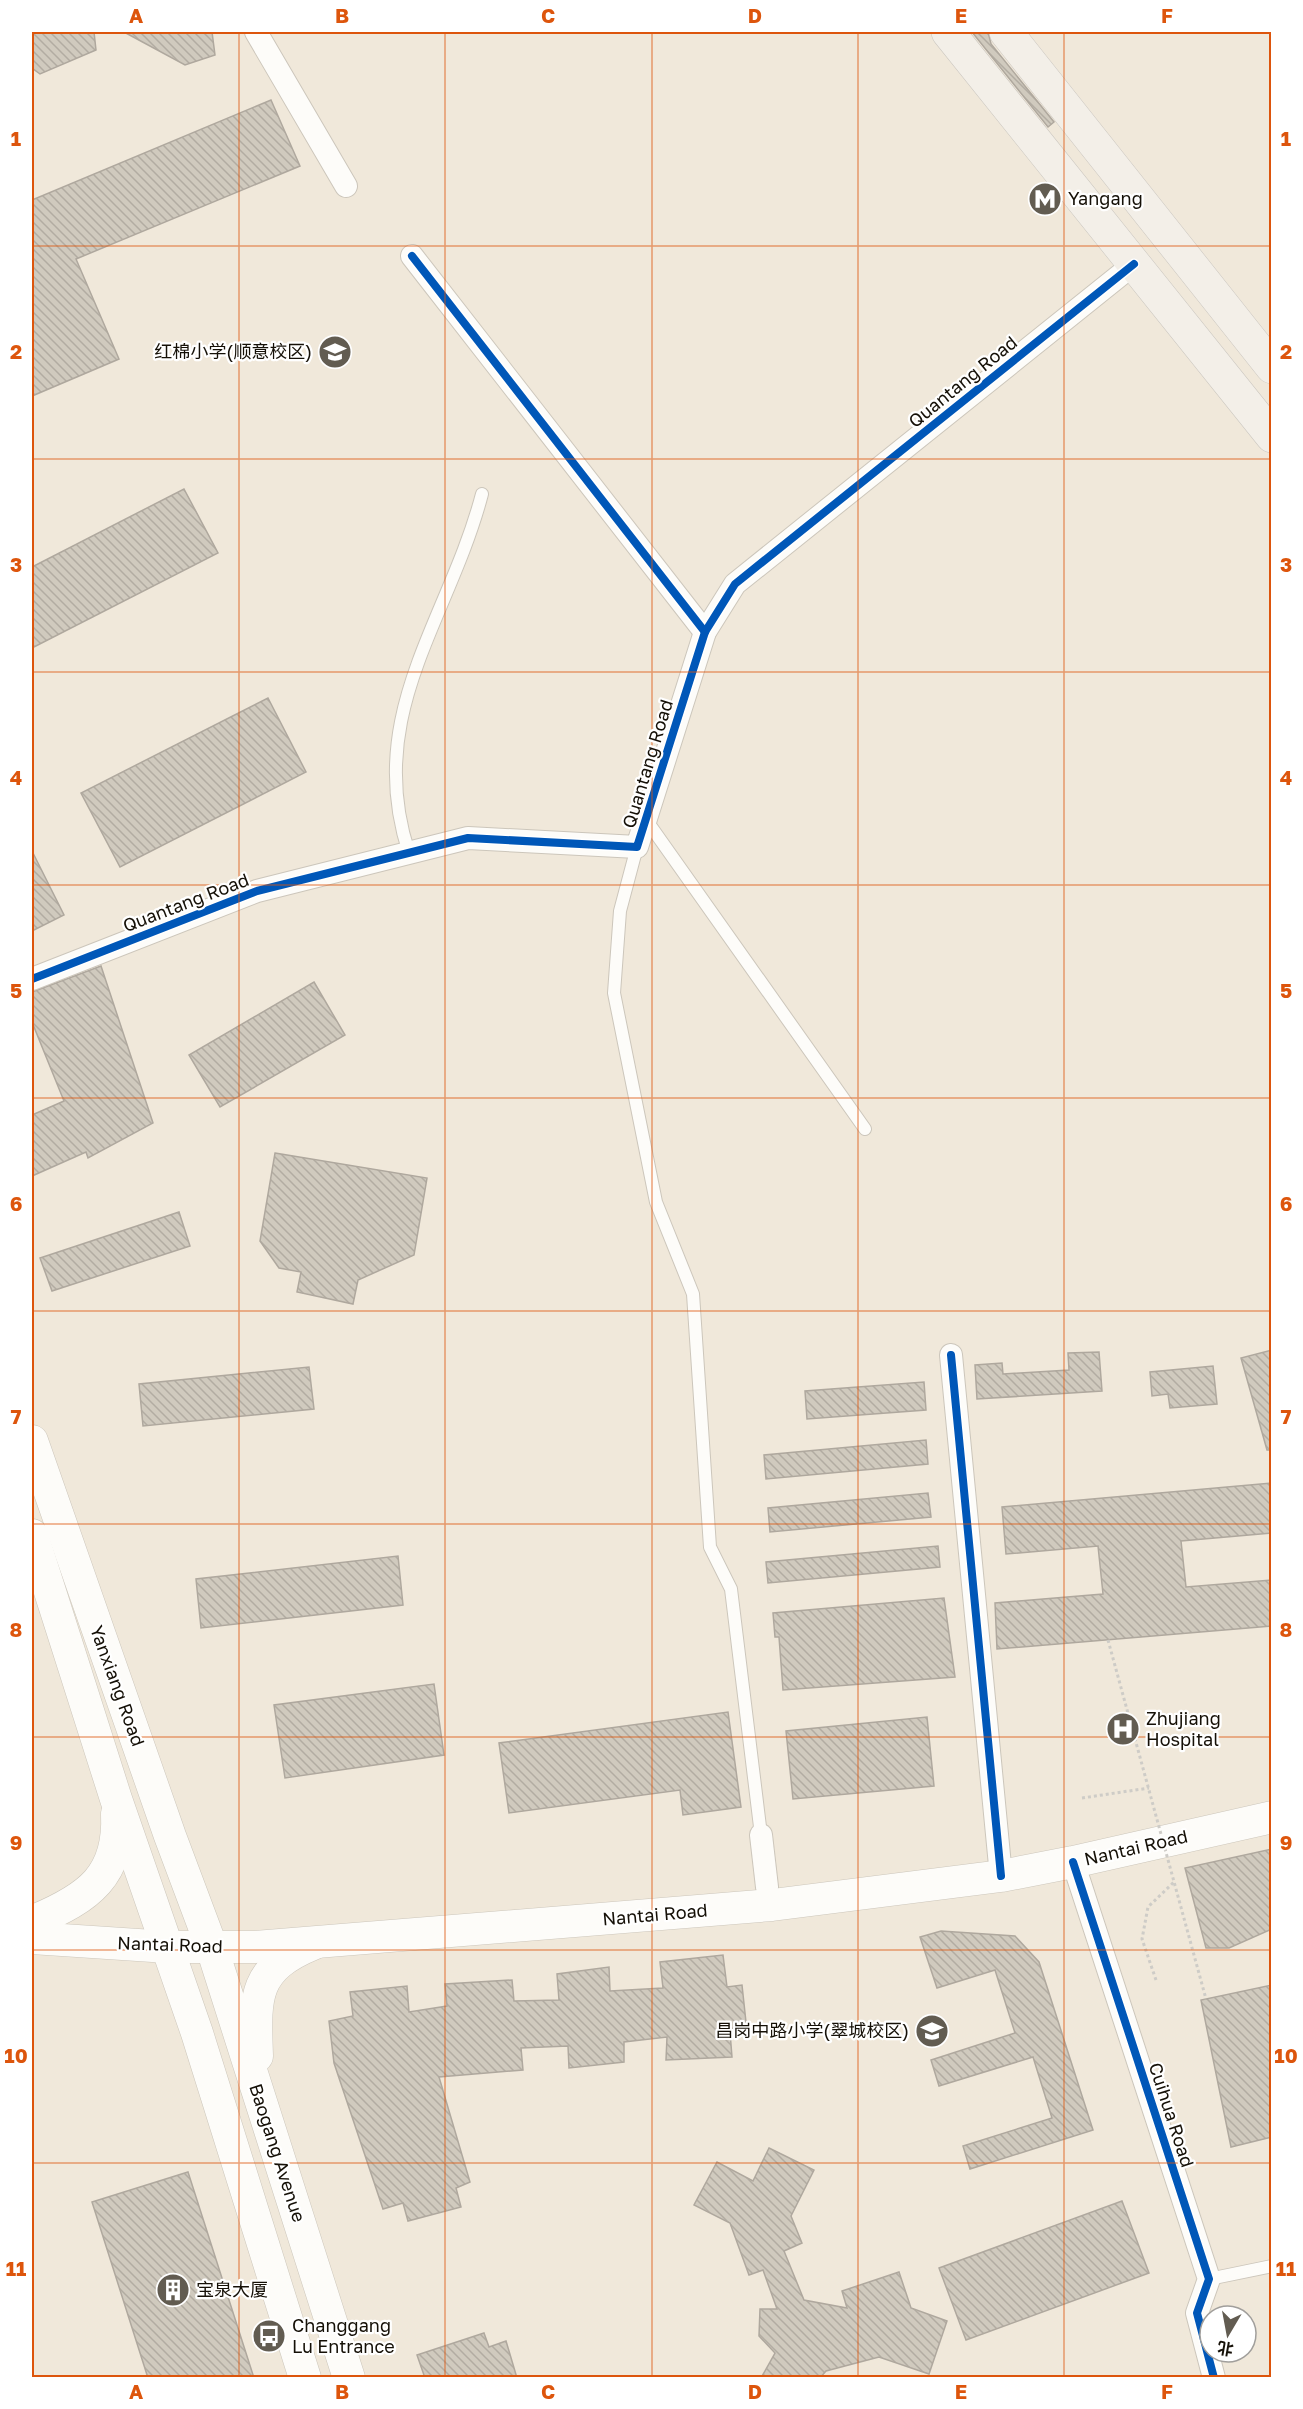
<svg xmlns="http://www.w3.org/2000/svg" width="1303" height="2409" viewBox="0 0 1303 2409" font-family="'Golos Text','Noto Sans SC',sans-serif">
  <defs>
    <pattern id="building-back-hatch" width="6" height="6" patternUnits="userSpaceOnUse" patternTransform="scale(1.5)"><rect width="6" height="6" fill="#d0cabe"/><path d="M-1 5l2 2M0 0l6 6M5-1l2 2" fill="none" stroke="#b2aca2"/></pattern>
  </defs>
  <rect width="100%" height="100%" fill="#f0e8da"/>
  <g fill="url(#building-back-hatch)" stroke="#afa89e" stroke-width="1.5">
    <polygon points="32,32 94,32 96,50 40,74 32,68"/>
    <polygon points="124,32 212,32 215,55 185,65"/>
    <polygon points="972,32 988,32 991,44 1054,122 1048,127"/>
    <polygon points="271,100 300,166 76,259 119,359 32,396 32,200"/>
    <polygon points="184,489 218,553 32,648 32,567"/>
    <polygon points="268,698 306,772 120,867 81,793"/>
    <polygon points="32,851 64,915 32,931"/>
    <polygon points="101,966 153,1123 88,1158 86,1152 32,1176 32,1115 64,1101 32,1022 32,992"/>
    <polygon points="314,982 345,1035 220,1107 189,1055"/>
    <polygon points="275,1153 427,1178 414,1255 358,1280 353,1304 297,1292 301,1272 279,1268 260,1241"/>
    <polygon points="179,1212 190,1246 52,1291 40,1258"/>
    <polygon points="1272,1350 1272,1450 1267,1450 1241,1358"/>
    <polygon points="1099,1352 1102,1391 977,1399 975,1365 1002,1363 1003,1374 1069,1370 1068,1353"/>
    <polygon points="1213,1366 1217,1404 1170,1408 1168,1394 1152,1396 1150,1372"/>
    <polygon points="309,1367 314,1409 143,1426 139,1384"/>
    <polygon points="924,1382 926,1410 807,1419 805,1391"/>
    <polygon points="926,1440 928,1464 766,1479 764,1455"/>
    <polygon points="1272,1483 1272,1533 1181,1541 1186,1587 1272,1580 1272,1626 997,1649 995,1603 1103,1594 1098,1546 1006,1554 1002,1507"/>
    <polygon points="928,1493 931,1517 770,1532 768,1508"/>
    <polygon points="938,1546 940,1567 768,1583 766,1562"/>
    <polygon points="398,1556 403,1605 201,1628 196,1579"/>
    <polygon points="944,1598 955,1677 783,1690 779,1637 775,1637 773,1613"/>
    <polygon points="434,1684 444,1755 285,1778 274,1705"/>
    <polygon points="728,1712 741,1807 683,1815 680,1790 509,1813 499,1743"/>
    <polygon points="927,1717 934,1786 793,1799 786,1731"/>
    <polygon points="1272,1849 1272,1929 1229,1948 1206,1948 1185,1868"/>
    <polygon points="941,1931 1015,1936 1039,1962 1093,2130 970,2169 963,2146 1052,2118 1033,2057 939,2086 931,2060 1015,2033 995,1970 937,1988 920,1937"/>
    <polygon points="723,1955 727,1987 742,1985 746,2022 730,2032 732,2057 666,2060 667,2037 624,2042 624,2062 569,2068 568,2046 521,2048 523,2070 439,2077 470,2182 456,2188 461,2207 408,2221 403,2203 383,2209 334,2063 329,2021 353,2016 350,1992 407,1986 409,2012 447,2006 445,1984 512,1980 514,2001 559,2000 557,1974 609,1967 610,1991 663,1988 660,1962"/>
    <polygon points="1272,1985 1272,2137 1231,2147 1201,2000"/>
    <polygon points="769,2148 814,2170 791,2216 802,2243 784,2251 804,2300 847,2308 842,2291 899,2272 911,2308 947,2321 929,2374 879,2357 826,2371 820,2378 761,2378 775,2353 759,2336 760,2309 777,2309 763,2270 749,2275 730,2223 694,2205 717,2162 753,2181"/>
    <polygon points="188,2172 254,2378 148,2378 92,2202"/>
    <polygon points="1122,2201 1149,2273 966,2340 939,2268"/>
    <polygon points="484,2333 489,2347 506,2341 517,2378 425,2378 417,2355"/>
  </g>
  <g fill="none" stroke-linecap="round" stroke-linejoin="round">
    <defs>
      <g id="lane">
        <polyline points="647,821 865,1129"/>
        <polyline points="637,847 620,911 614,993 656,1202 693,1294 710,1547 731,1589 761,1835"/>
        <path d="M409 853C363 714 449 620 482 494"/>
        <polyline points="1209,2279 1272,2266"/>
      </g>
      <g id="street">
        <polyline points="256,32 346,186"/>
        <polyline points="412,256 705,632"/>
        <polyline points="32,979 257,891 468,838 637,847 705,632 735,584 1134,264"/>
        <polyline points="951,1355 1001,1876"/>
        <polyline points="761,1835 767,1887"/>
        <polyline points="1073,1862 1209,2279 1197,2313 1214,2378"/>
      </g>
      <g id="secondary">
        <polyline points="32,1441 170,1836 212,1948 349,2378"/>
        <polyline points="32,1535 116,1799 197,2033 305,2378"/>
        <path d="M36 1920C88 1898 120 1876 117 1814"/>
        <polyline points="32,1938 168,1947 255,1947 772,1905 1001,1876 1073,1862 1272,1817"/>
        <path d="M257 2056C255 1998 252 1969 313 1944"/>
      </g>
      <g id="primary">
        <polyline points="948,32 1272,436"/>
        <polyline points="1006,32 1272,367"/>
      </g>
    </defs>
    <use href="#lane" stroke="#ccc6bb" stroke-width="14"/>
    <use href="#street" stroke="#ccc6bb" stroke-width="24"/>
    <use href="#secondary" stroke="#ccc6bb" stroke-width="33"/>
    <use href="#primary" stroke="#cbc7c0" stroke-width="34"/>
    <g stroke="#ceccc7" stroke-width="3" stroke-dasharray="3 3" stroke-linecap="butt">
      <polyline points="1082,1798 1149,1788"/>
      <polyline points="1156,1980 1142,1939 1148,1907 1174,1882"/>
    </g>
    <use href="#lane" stroke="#fdfcf9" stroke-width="12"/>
    <use href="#street" stroke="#fdfcf9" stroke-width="22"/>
    <use href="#secondary" stroke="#fdfcf9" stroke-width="32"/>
    <use href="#primary" stroke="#f3efe8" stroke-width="33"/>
    <polyline stroke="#ceccc7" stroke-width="3" stroke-dasharray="3 3" stroke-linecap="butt" points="1108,1640 1206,1999"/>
    <defs>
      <g id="cycleway">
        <polyline points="412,256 705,632"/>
        <polyline points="32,979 257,891 468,838 637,847 705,632 735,584 1134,264"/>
        <polyline points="951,1355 1001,1876"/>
        <polyline points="1073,1862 1209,2279 1197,2313 1214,2378"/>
      </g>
    </defs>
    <use href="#cycleway" stroke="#fff" stroke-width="11"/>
    <use href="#cycleway" stroke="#0057b8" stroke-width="8"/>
  </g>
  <path fill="none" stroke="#dd550c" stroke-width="1.5" stroke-opacity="0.55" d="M239 32V2378M445 32V2378M652 32V2378M858 32V2378M1064 32V2378M32 246H1272M32 459H1272M32 672H1272M32 885H1272M32 1098H1272M32 1311H1272M32 1524H1272M32 1737H1272M32 1950H1272M32 2163H1272"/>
  <defs>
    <symbol id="metro-disc" viewBox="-11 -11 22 22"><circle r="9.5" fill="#625c51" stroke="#fff"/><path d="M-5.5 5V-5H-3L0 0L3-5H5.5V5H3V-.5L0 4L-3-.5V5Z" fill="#fff"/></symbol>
    <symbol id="school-disc" viewBox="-11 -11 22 22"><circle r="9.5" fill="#625c51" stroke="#fff"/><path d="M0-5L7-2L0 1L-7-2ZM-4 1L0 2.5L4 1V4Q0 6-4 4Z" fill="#fff"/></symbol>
    <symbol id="hospital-disc" viewBox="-11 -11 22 22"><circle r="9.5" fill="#625c51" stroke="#fff"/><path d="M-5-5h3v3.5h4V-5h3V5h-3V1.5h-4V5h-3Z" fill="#fff"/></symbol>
    <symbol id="building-disc" viewBox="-11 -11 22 22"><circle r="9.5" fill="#625c51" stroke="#fff"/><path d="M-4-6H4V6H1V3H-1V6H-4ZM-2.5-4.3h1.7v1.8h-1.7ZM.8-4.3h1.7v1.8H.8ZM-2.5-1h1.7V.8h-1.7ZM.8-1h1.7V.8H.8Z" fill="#fff"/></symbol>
    <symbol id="bus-disc" viewBox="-11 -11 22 22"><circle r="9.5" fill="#625c51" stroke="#fff"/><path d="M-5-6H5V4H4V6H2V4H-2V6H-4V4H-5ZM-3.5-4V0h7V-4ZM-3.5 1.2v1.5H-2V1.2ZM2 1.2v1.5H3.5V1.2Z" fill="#fff"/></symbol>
  </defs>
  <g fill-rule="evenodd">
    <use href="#metro-disc" x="1026" y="180" width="38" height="38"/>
    <use href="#school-disc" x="316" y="333" width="38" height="38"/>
    <use href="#hospital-disc" x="1104" y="1710" width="38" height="38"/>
    <use href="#school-disc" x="913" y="2012" width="38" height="38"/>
    <use href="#building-disc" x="154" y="2271" width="38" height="38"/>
    <use href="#bus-disc" x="250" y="2317" width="38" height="38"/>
  </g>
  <g text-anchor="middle" stroke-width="4.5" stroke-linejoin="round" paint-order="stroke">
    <g font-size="18" fill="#151007" stroke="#fff" text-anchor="start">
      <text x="1068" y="205">Yangang</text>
      <text x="312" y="358" text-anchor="end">红棉小学(顺意校区)</text>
      <text x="1146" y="1725">Zhujiang<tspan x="1146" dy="21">Hospital</tspan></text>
      <text x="909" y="2037" text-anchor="end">昌岗中路小学(翠城校区)</text>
      <text x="196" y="2296">宝泉大厦</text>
      <text x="292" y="2332">Changgang<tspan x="292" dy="21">Lu Entrance</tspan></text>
    </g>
    <g font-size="18" fill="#151007" stroke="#fff">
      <text transform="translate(963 382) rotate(-39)" y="6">Quantang Road</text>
      <text transform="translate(648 764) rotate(-73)" y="6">Quantang Road</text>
      <text transform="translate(186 903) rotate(-21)" y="6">Quantang Road</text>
      <text transform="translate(117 1686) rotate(70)" y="6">Yanxiang Road</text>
      <text transform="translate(1136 1848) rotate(-13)" y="6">Nantai Road</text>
      <text transform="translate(655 1915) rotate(-5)" y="6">Nantai Road</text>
      <text transform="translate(170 1945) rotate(2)" y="6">Nantai Road</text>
      <text transform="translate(1171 2115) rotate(72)" y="6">Cuihua Road</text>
      <text transform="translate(277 2153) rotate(72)" y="6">Baogang Avenue</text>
    </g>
  </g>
  <rect width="1303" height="2409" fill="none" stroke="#ffffff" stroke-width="66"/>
  <g transform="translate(1228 2334) rotate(190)"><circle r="28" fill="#ffffff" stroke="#a19f9c" stroke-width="1.5"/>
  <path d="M0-4.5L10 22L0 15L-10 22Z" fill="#625c51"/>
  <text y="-9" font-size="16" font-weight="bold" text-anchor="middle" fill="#151007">北</text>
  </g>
  <rect x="33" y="33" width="1237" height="2343" fill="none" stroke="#dd550c" stroke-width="2"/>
  <g font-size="20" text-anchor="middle" font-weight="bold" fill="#dd550c">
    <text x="136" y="23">A</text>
    <text x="342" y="23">B</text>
    <text x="548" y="23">C</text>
    <text x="755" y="23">D</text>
    <text x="961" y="23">E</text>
    <text x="1167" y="23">F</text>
    <text x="16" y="146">1</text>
    <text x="1286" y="146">1</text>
    <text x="16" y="359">2</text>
    <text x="1286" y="359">2</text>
    <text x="16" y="572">3</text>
    <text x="1286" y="572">3</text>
    <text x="16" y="785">4</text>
    <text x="1286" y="785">4</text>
    <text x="16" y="998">5</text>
    <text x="1286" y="998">5</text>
    <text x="16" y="1211">6</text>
    <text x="1286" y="1211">6</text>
    <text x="16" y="1424">7</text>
    <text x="1286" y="1424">7</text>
    <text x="16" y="1637">8</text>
    <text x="1286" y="1637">8</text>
    <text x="16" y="1850">9</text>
    <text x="1286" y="1850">9</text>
    <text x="16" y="2063">10</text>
    <text x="1286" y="2063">10</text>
    <text x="16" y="2276">11</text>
    <text x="1286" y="2276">11</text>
    <text x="136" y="2399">A</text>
    <text x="342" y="2399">B</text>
    <text x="548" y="2399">C</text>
    <text x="755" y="2399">D</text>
    <text x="961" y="2399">E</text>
    <text x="1167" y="2399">F</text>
  </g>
</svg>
